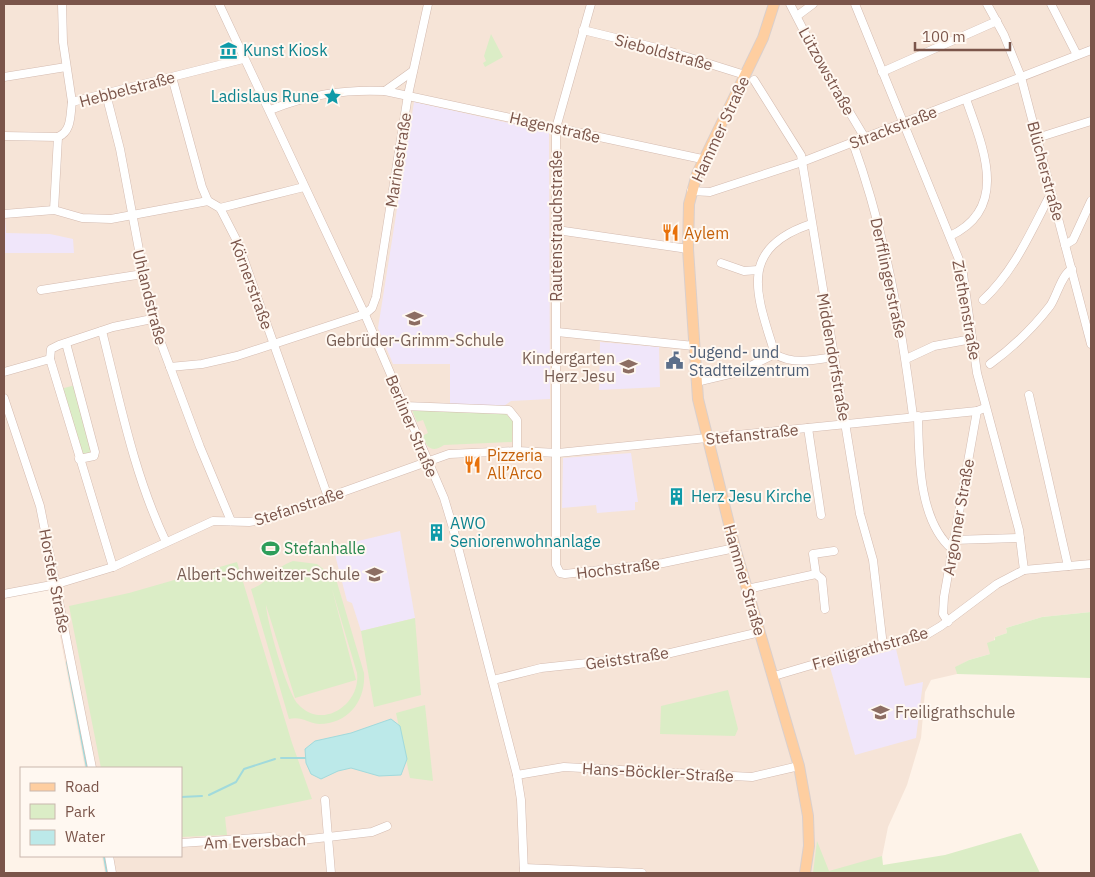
<svg xmlns="http://www.w3.org/2000/svg" width="1095" height="877" viewBox="0 0 1095 877" font-family="'IBM Plex Sans',sans-serif">
  <rect width="100%" height="100%" fill="#fef3e9"/>
  <polygon fill="#f6e4d7" points="4,4 1091,4 1091,612 1042,617 1006,628 1007,633 995,637 990,654 969,660 956,667 957,674 931,680 925,692 921,738 907,785 888,827 881,862 884,873 105,873 102,856 181,856 181,768 85,768 51,588 4,590"/>
  <g fill="#f0e6fa">
    <polygon points="414,102 549,132 550,399 511,401 501,408 450,404 450,364 393,364 378,328"/>
    <polygon points="5,217 6,233 50,234 73,239 74,253 4,253"/>
    <polygon points="600,342 659,347 660,387 599,390"/>
    <polygon points="631,453 638,502 635,502 635,510 597,513 596,505 562,508 563,458"/>
    <polygon points="400,531 415,618 361,631 352,603 347,601 333,547"/>
    <polygon points="896,649 905,686 923,682 916,738 855,755 830,667"/>
  </g>
  <g fill="#dbedc6" fill-rule="evenodd">
    <polygon points="491,34 503,57 485,67 483,63 486,61 484,56"/>
    <polygon points="75,385 91,450 89,454 83,456 61,389"/>
    <path d="M412 410 506 414 513 421 512 442 444 445C432 453 427 448 422 436L428 433 423 420 417 422Z"/>
    <path d="M293 561 317 564 336 579 364 673C366 700 349 724 319 724 307 723 302 716 289 719L251 589C269 583 271 569 293 561ZM332 589 357 673C361 704 322 731 298 704 287 692 267 622 266 605L295 698 356 680Z"/>
    <polygon points="237,562 292,743 312,799 225,817 227,835 181,837 181,768 101,768 69,606 129,593"/>
    <polygon points="1091,612 1091,678 957,674 955,667 969,660 990,654 987,643 995,640 995,637 1007,633 1006,628 1042,617"/>
    <polygon points="415,618 421,695 374,707 361,631"/>
    <polygon points="728,690 738,729 735,736 660,734 661,706"/>
    <polygon points="425,705 433,781 410,778 396,713"/>
    <polygon points="1021,833 1040,873 813,873 817,841 829,871 882,856 883,865 945,855"/>
  </g>
  <polygon fill="#bce9e9" stroke="#a1dadc" points="391,719 400,726 407,759 401,775 379,776 351,768 338,771 321,779 311,774 306,763 305,749 315,741 351,733"/>
  <g fill="none" stroke-linecap="round" stroke-linejoin="round">
    <g stroke="#a1dadc" stroke-width="2">
      <polyline points="67,662 87,768"/>
      <polyline points="281,758 305,758"/>
      <polyline points="209,795 236,782 244,769 275,759"/>
      <polyline points="181,797 202,796"/>
      <polyline points="104,856 107,873"/>
    </g>
    <defs>
      <g id="minor">
        <polyline points="62,4 63,42 72,102"/>
        <polyline points="219,4 366,317 444,498 453,528 517,775 521,800 524,873"/>
        <polyline points="591,4 556,128 556,565 560,573 565,574 663,563 735,548"/>
        <polyline points="790,4 822,66 865,138"/>
        <polyline points="855,4 962,267 977,373 1019,530 1024,570"/>
        <polyline points="987,4 1004,35 1021,77 1091,344"/>
        <polyline points="1051,4 1077,55"/>
        <polyline points="797,16 813,4"/>
        <polyline points="583,30 665,50 745,75"/>
        <polyline points="882,72 997,21"/>
        <polyline points="4,77 66,67"/>
        <polyline points="172,77 202,187 208,201 220,208 238,243 328,497"/>
        <polyline points="754,80 801,155 860,514 873,560 883,646"/>
        <polyline points="385,91 413,71"/>
        <polyline points="106,94 120,149 152,319 200,447 231,521"/>
        <path d="M270 110C308 95 343 89 385 91L702 159"/>
        <path d="M4 136 58 137C72 131 70 115 72 102L243 59"/>
        <polyline points="1037,138 1091,121"/>
        <path d="M853 143C885 232 901 322 913 416"/>
        <polyline points="691,191 710,192 802,162 1091,50"/>
        <polyline points="220,208 304,187"/>
        <polyline points="54,210 58,137"/>
        <polyline points="4,214 54,210 82,218 111,219 208,201"/>
        <path d="M811 224C736 249 757 296 775 354 792 365 815 360 834 357"/>
        <polyline points="557,230 688,249"/>
        <path d="M950 236C1011 208 982 145 966 99"/>
        <polyline points="1065,245 1073,240 1091,201"/>
        <polyline points="721,263 744,271 758,270"/>
        <polyline points="41,290 143,274"/>
        <path d="M983 300C1013 272 1029 236 1048 199L1053 198"/>
        <path d="M102 331C120 402 134 475 166 542"/>
        <polyline points="557,332 694,346"/>
        <polyline points="66,343 95,452 94,456 79,459"/>
        <polyline points="50,359 51,349 59,345 113,327 152,319"/>
        <polyline points="906,359 934,346 972,339"/>
        <path d="M990 364C1012 348 1033 328 1050 306 1057 296 1061 275 1072 269"/>
        <polyline points="170,367 202,364 237,356 365,314 372,308 376,297 408,95 428,4"/>
        <polyline points="4,372 50,359 113,567"/>
        <polyline points="696,382 738,372 775,354"/>
        <polyline points="1029,395 1068,566"/>
        <polyline points="4,398 40,506 92,768"/>
        <polyline points="404,406 509,410 517,420 517,451"/>
        <path d="M918 416C919 456 918 520 952 549"/>
        <polyline points="808,428 821,515"/>
        <polyline points="953,540 1020,538"/>
        <polyline points="816,574 813,554 834,551"/>
        <polyline points="747,589 816,574 822,579 825,609"/>
        <polyline points="4,594 57,584 113,567 213,521 249,522 264,520 449,454 517,451 558,453 977,411 985,408"/>
        <polyline points="948,622 943,614 944,597 977,411"/>
        <polyline points="774,676 859,651 926,635 941,626 997,584 1024,570 1091,564"/>
        <polyline points="493,680 541,668 662,655 760,632"/>
        <polyline points="517,775 564,767 752,777 799,766"/>
        <polyline points="325,800 328,837 372,832 387,826"/>
        <polyline points="181,843 270,837 283,842 328,837 331,873"/>
        <polyline points="109,856 112,873"/>
        <polyline points="524,868 642,873"/>
      </g>
      <polyline id="major" points="774,4 763,38 697,174 689,204 688,249 698,399 735,548 799,766 808,816 809,846 805,873"/>
    </defs>
    <use href="#minor" stroke="#d4bbb0" stroke-width="9"/>
    <use href="#major" stroke="#dacfcc" stroke-width="12"/>
    <use href="#minor" stroke="#fff" stroke-width="8"/>
    <use href="#major" stroke="#fecea0" stroke-width="10"/>
  </g>
  <defs>
    <symbol id="museum-bare" viewBox="-9 -9 18 18"><path d="M0-6L6-3V-2H-6V-3ZM-5-1h2V3h-2ZM-1-1h2V3h-2ZM3-1h2V3H3ZM-6 4H6V6H-6Z" fill="#0f9aa8" stroke="#fff8f1" stroke-width="2.5" paint-order="stroke"/></symbol>
    <symbol id="sight-bare" viewBox="-9 -9 18 18"><path d="M0-6L1.8-2.2L6-1.7L2.9 1.2L3.7 5.4L0 3.3L-3.7 5.4L-2.9 1.2L-6-1.7L-1.8-2.2Z" fill="#0f9aa8" stroke="#fff8f1" stroke-width="2.5" paint-order="stroke"/></symbol>
    <symbol id="restaurant-bare" viewBox="-9 -9 18 18"><path d="M-5-6h1v4h1v-4h1v4h1v-4h1v5L-1.5 .5V6h-2V.5L-5-1ZM5-6V6H3V1.5H1.5Q1.5-4 5-6Z" fill="#e8710a" stroke="#fff8f1" stroke-width="2.5" paint-order="stroke"/></symbol>
    <symbol id="school-bare" viewBox="-9 -9 18 18"><path d="M0-5L7-2L0 1L-7-2ZM-4 1L0 2.5L4 1V4Q0 6-4 4Z" fill="#8d6e63" stroke="#fff8f1" stroke-width="2.5" paint-order="stroke"/></symbol>
    <symbol id="civic-bare" viewBox="-9 -9 18 18"><path d="M-.6-6.5H3V-4.5H.6V-3L4-1V1h2V6H-6V1h2V-1L-.6-3ZM-1.2 2.5V6h2.4V2.5Z" fill="#5c6f8a" stroke="#fff8f1" stroke-width="2.5" paint-order="stroke"/></symbol>
    <symbol id="building-bare" viewBox="-9 -9 18 18"><path d="M-4-6H4V6H1V3H-1V6H-4ZM-2.5-4.3h1.7v1.8h-1.7ZM.8-4.3h1.7v1.8H.8ZM-2.5-1h1.7V.8h-1.7ZM.8-1h1.7V.8H.8Z" fill="#0f9aa8" stroke="#fff8f1" stroke-width="2.5" paint-order="stroke"/></symbol>
    <symbol id="stadium-bare" viewBox="-9 -9 18 18"><path d="M0-5a6.5 5 0 1 0 0 10a6.5 5 0 1 0 0-10ZM-3.5-1.8h7v3.6h-7Z" fill="#2e9e5b" stroke="#fff8f1" stroke-width="2.5" paint-order="stroke"/></symbol>
  </defs>
  <g fill-rule="evenodd">
    <use href="#museum-bare" x="216" y="38" width="25" height="25"/>
    <use href="#sight-bare" x="320" y="84" width="25" height="25"/>
    <use href="#restaurant-bare" x="658" y="220" width="25" height="25"/>
    <use href="#school-bare" x="402" y="306" width="25" height="25"/>
    <use href="#civic-bare" x="662" y="348" width="25" height="25"/>
    <use href="#school-bare" x="616" y="354" width="25" height="25"/>
    <use href="#restaurant-bare" x="460" y="452" width="25" height="25"/>
    <use href="#building-bare" x="664" y="484" width="25" height="25"/>
    <use href="#building-bare" x="424" y="520" width="25" height="25"/>
    <use href="#stadium-bare" x="258" y="536" width="25" height="25"/>
    <use href="#school-bare" x="362" y="562" width="25" height="25"/>
    <use href="#school-bare" x="868" y="700" width="25" height="25"/>
  </g>
  <g text-anchor="middle" stroke-width="4" stroke-linejoin="round" paint-order="stroke">
    <g font-size="16" fill="#0d838f" stroke="#fff8f1" text-anchor="start">
      <text x="243" y="56">Kunst Kiosk</text>
      <text x="319" y="102" text-anchor="end">Ladislaus Rune</text>
      <text x="691" y="502">Herz Jesu Kirche</text>
      <text x="450" y="529">AWO<tspan x="450" dy="18">Seniorenwohnanlage</tspan></text>
    </g>
    <g font-size="16" fill="#7b554a" stroke="#fff8f1">
      <text transform="translate(664 52) rotate(15)" y="6">Sieboldstraße</text>
      <text transform="translate(827 71) rotate(61)" y="6">Lützowstraße</text>
      <text transform="translate(127 89) rotate(-15)" y="6">Hebbelstraße</text>
      <text transform="translate(555 127) rotate(13)" y="6">Hagenstraße</text>
      <text transform="translate(893 127) rotate(-21)" y="6">Strackstraße</text>
      <text transform="translate(720 129) rotate(-65)" y="6">Hammer Straße</text>
      <text transform="translate(398 160) rotate(-81)" y="6">Marinestraße</text>
      <text transform="translate(1046 171) rotate(75)" y="6">Blücherstraße</text>
      <text transform="translate(556 226) rotate(-90)" y="6">Rautenstrauchstraße</text>
      <text transform="translate(889 278) rotate(78)" y="6">Derfflingerstraße</text>
      <text transform="translate(252 284) rotate(70)" y="6">Körnerstraße</text>
      <text transform="translate(150 297) rotate(76)" y="6">Uhlandstraße</text>
      <text transform="translate(967 310) rotate(80)" y="6">Ziethenstraße</text>
      <text transform="translate(834 357) rotate(80)" y="6">Middendorfstraße</text>
      <text transform="translate(412 426) rotate(67)" y="6">Berliner Straße</text>
      <text transform="translate(752 434) rotate(-6)" y="6">Stefanstraße</text>
      <text transform="translate(299 506) rotate(-18)" y="6">Stefanstraße</text>
      <text transform="translate(958 517) rotate(-80)" y="6">Argonner Straße</text>
      <text transform="translate(618 568) rotate(-7)" y="6">Hochstraße</text>
      <text transform="translate(745 580) rotate(74)" y="6">Hammer Straße</text>
      <text transform="translate(55 581) rotate(79)" y="6">Horster Straße</text>
      <text transform="translate(870 648) rotate(-16)" y="6">Freiligrathstraße</text>
      <text transform="translate(627 658) rotate(-8)" y="6">Geiststraße</text>
      <text transform="translate(658 772) rotate(3)" y="6">Hans-Böckler-Straße</text>
      <text transform="translate(255 841) rotate(-2)" y="6">Am Eversbach</text>
    </g>
    <g font-size="16" fill="#c56008" stroke="#fff8f1" text-anchor="start">
      <text x="684" y="239">Aylem</text>
      <text x="487" y="461">Pizzeria<tspan x="487" dy="18">All’Arco</tspan></text>
    </g>
    <g font-size="16" fill="#785e54" stroke="#fff8f1" text-anchor="end">
      <text x="415" y="346" text-anchor="middle">Gebrüder-Grimm-Schule</text>
      <text x="615" y="364">Kindergarten<tspan x="615" dy="18">Herz Jesu</tspan></text>
      <text x="360" y="580">Albert-Schweitzer-Schule</text>
      <text x="895" y="718" text-anchor="start">Freiligrathschule</text>
    </g>
    <g font-size="16" fill="#4e5e75" stroke="#fff8f1" text-anchor="start">
      <text x="689" y="358">Jugend- und<tspan x="689" dy="18">Stadtteilzentrum</tspan></text>
    </g>
    <g font-size="16" fill="#27864d" stroke="#fff8f1" text-anchor="start">
      <text x="284" y="554">Stefanhalle</text>
    </g>
  </g>
  <rect width="1095" height="877" fill="none" stroke="#7b554a" stroke-width="10"/>
  <rect x="20" y="767" width="162" height="90" fill="#fff8f1" stroke="#cab7ae"/>
  <rect x="30" y="783" width="25" height="8" fill="#fecea0" stroke="#cab7ae"/>
  <text x="65" y="792" font-size="15" fill="#7b554a">Road</text>
  <rect x="30" y="804" width="25" height="15" fill="#dbedc6" stroke="#cab7ae"/>
  <text x="65" y="817" font-size="15" fill="#7b554a">Park</text>
  <rect x="30" y="830" width="25" height="15" fill="#bce9e9" stroke="#cab7ae"/>
  <text x="65" y="842" font-size="15" fill="#7b554a">Water</text>
  <path d="M915 42v8h95v-8" fill="none" stroke="#7b554a" stroke-width="2.5"/>
  <text x="922" y="42" font-size="15" fill="#7b554a" stroke="#fff8f1" stroke-width="4" paint-order="stroke">100 m</text>
</svg>
